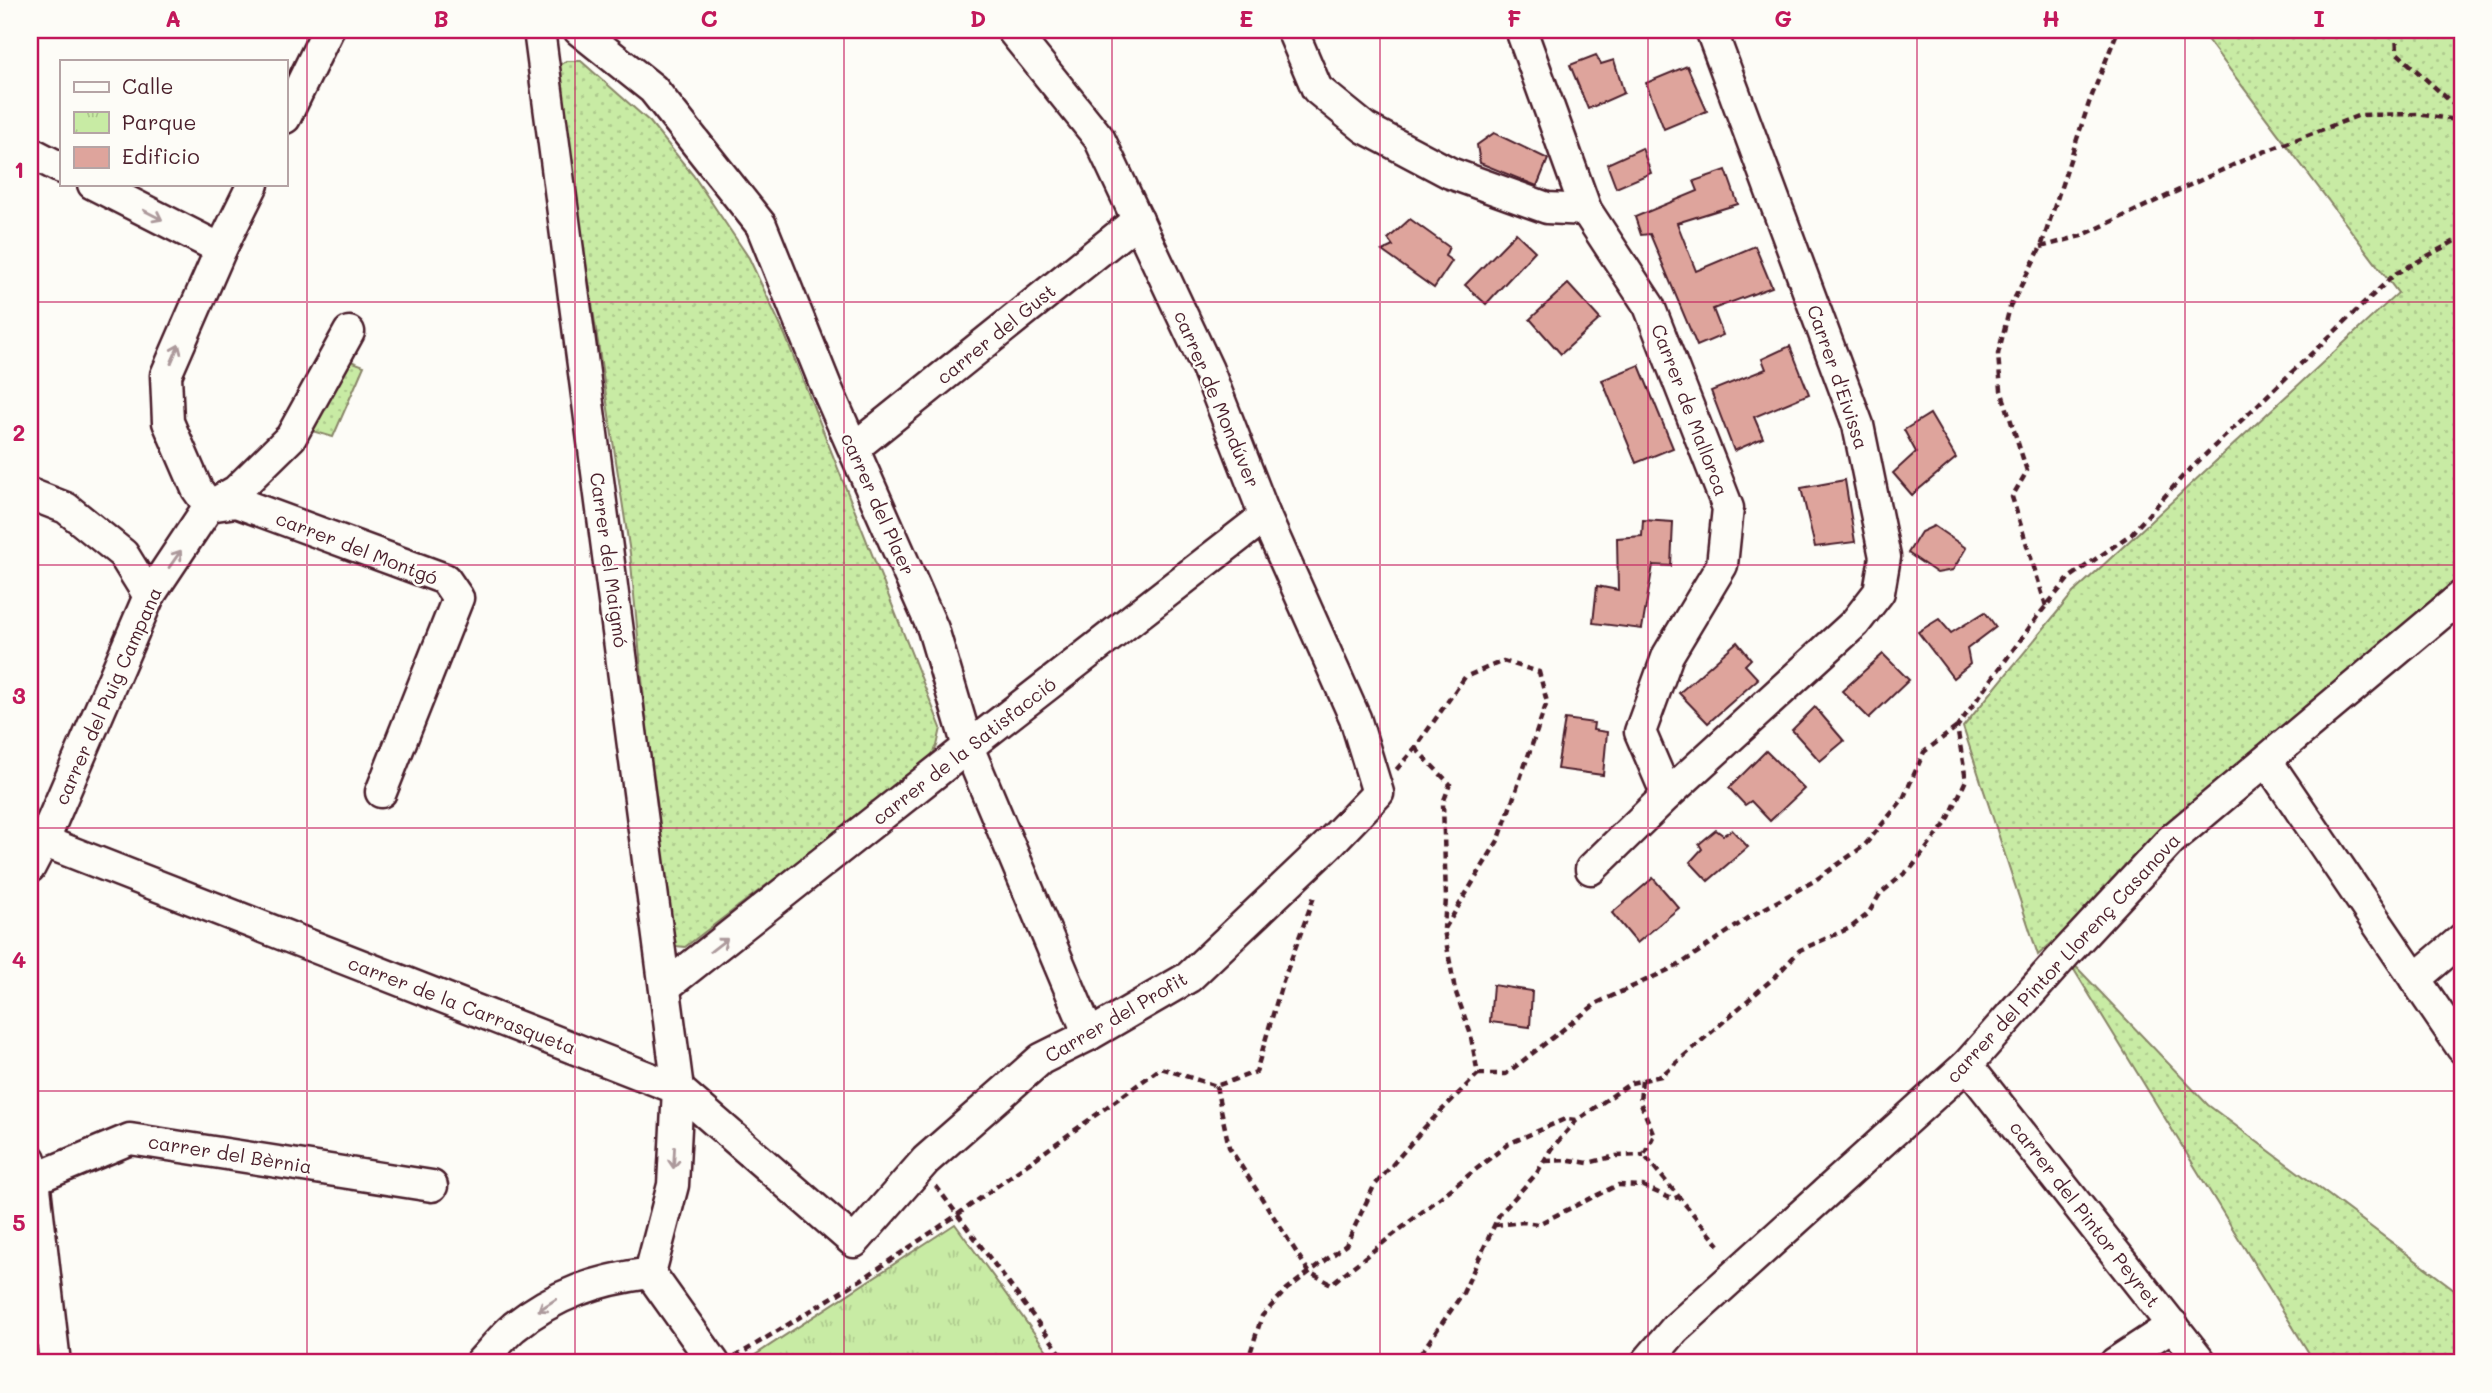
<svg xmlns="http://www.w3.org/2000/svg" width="2492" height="1393" viewBox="0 0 2492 1393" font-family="Mali,sans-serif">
  <defs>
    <pattern id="grass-dots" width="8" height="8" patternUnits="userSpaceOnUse" patternTransform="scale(1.75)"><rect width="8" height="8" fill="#c8eba4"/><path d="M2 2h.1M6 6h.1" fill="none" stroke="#adc98d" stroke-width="1.8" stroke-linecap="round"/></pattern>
    <pattern id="park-tufts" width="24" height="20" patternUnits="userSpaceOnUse" patternTransform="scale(1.75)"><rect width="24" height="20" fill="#c8eba4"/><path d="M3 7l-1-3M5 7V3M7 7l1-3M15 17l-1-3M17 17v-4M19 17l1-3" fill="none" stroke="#adc98d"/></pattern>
  </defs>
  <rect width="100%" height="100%" fill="#fdfcf7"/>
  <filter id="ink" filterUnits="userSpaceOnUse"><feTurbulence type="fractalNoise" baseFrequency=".0143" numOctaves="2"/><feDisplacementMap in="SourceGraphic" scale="14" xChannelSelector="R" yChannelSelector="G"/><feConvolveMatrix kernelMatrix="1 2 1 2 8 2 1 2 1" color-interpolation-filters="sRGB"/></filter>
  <g filter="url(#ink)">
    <g fill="url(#grass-dots)" stroke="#898568" stroke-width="2">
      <polygon points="2200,30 2462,30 2462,585 2038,955 1963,727 2073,593 2398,293"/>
      <polygon points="566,61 581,61 650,122 693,175 749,258 785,335 941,728 937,746 928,762 685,947 676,946 667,940 630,553 556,67"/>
      <polygon points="340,357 364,366 333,437 309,430"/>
      <polygon points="2065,955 2208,1105 2462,1295 2462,1363 2315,1363"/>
    </g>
    <polygon fill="url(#park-tufts)" stroke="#898568" stroke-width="2" points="955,1224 1056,1363 743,1363"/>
    <g fill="#dea49c" stroke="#4a1f2b" stroke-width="2">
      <polygon points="1596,55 1601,64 1614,60 1624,93 1588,109 1570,65"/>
      <polygon points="1687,66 1707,111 1664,129 1646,83"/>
      <polygon points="1494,133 1548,159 1537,186 1480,163 1477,145"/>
      <polygon points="1642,148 1651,173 1616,188 1607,164"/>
      <polygon points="1726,170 1738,204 1677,223 1696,271 1755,246 1772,287 1713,309 1723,335 1697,346 1650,234 1641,235 1635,217 1698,191 1694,181"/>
      <polygon points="1410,219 1449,247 1445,256 1452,261 1434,288 1382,251 1393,246 1388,239"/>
      <polygon points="1516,233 1535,251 1486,304 1465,285"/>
      <polygon points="1568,284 1600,319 1561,354 1530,319"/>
      <polygon points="1790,346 1809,394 1754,417 1763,438 1734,451 1711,391 1766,369 1762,359"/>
      <polygon points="1639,365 1673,448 1636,463 1602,380"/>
      <polygon points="1930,414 1956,458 1912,495 1893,473 1916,452 1904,430"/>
      <polygon points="1845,480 1855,542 1815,547 1801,488"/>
      <polygon points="1643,520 1673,522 1671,566 1653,565 1642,629 1593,623 1597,586 1618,590 1617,538 1642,536"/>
      <polygon points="1934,526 1966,548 1953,570 1937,573 1908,553 1921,532"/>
      <polygon points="1985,612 1996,627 1967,649 1970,664 1953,678 1918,632 1939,619 1951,633"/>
      <polygon points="1737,642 1751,659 1745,665 1758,679 1708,723 1679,693"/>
      <polygon points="1883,654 1909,680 1869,718 1842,691"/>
      <polygon points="1815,707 1844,741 1820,761 1792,730"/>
      <polygon points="1565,719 1594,723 1593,730 1607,732 1603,775 1557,769"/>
      <polygon points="1766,751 1804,789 1770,821 1751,801 1745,805 1729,788"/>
      <polygon points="1716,830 1723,835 1732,830 1748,847 1708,881 1690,862 1702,849 1699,844"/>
      <polygon points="1653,878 1679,908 1637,943 1612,913"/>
      <polygon points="1493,985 1532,991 1530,1027 1490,1022"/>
    </g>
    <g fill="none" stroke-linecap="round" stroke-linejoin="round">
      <defs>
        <g id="minor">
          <polyline points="579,30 653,89 761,225 827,389 933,629 968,747 1089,1035"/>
          <polyline points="1292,30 1317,89 1365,128 1450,173 1547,208 1586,210"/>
          <polyline points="1521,30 1586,210 1649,306 1728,508 1722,565 1668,655 1640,732 1667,795"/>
          <polyline points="285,118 328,30"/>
          <polyline points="30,152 61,168"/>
          <polyline points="93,184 221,249"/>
          <polyline points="854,448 1138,220"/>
          <polyline points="30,494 66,508 123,554 149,596"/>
          <polyline points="209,506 236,502 445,579 458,598 381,792"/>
          <polyline points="210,506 236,491 291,437 349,332"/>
          <polyline points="2267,761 2462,1048"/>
          <polyline points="30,836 678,1089 854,1242 926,1160 1041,1059 1089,1035 1189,977 1328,845 1378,793 1355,718 1265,516 1208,370 1099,138 1012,30"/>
          <polyline points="30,867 43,842 149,596 209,506 197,489 168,422 166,375 221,249 253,184"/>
          <polyline points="1591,869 1667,795 1855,623 1879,592 1885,557 1858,425 1711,30"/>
          <polyline points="2415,979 2462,939"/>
          <polyline points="665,987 968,747 1265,516"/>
          <polyline points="1967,1065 2202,1363"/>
          <polyline points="30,1159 34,1179 55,1363"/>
          <polyline points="34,1179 130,1139 432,1186"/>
          <polyline points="650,1273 714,1363"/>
          <path d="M480 1363C491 1352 501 1338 514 1327 555 1294 598 1280 650 1273L673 1185 678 1089 539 30"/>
          <polyline points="1646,1363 1675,1329 1967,1065 2065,954 2171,840 2462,596"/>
          <polyline points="2115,1363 2173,1325"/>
        </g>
      </defs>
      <use href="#minor" stroke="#4a1f2b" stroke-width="35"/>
      <g stroke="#4a1f2b" stroke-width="4.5" stroke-dasharray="7 5" stroke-linecap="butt">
        <polyline points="2396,30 2397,53 2462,112"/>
        <polyline points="2041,247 2081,236 2248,158 2360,115 2418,114 2462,121"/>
        <polyline points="2046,606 2012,497 2027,471 2001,390 1998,354 2010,307 2041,247 2089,103 2118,30"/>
        <polyline points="1415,748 1450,784 1443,803 1446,898 1444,929"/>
        <polyline points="1478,1074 1506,1074 1597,1003 1679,965 1751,916 1814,881 1864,846 1903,799 1924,752 1957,727"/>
        <polyline points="1642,1080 1640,1102 1654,1135 1644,1155 1719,1245"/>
        <polyline points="1216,1086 1229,1147 1309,1272 1331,1284 1508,1144 1565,1119 1577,1120"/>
        <polyline points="1545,1161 1570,1160 1588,1163 1616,1156 1644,1155"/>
        <polyline points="936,1186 1068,1363"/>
        <polyline points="1495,1225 1523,1222 1538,1224 1618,1185 1643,1186 1672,1199 1678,1197"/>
        <polyline points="735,1357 867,1276 957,1215 1161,1068 1216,1086 1256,1072 1281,987 1315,894"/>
        <polyline points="1247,1363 1262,1316 1287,1289 1346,1245 1374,1186 1425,1127 1478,1074 1470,1032 1455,990 1444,930 1499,839 1547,702 1539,672 1503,661 1465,677 1415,748 1396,770"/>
        <polyline points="1414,1363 1463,1293 1499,1215 1537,1173 1551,1149 1577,1120 1631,1083 1661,1076 1777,975 1800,950 1850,928 1868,914 1880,894 1912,867 1947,822 1966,780 1957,727 2037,617 2069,578 2131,534 2183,476 2395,274 2462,237"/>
      </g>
      <use href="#minor" stroke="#fdfcf7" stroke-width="30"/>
    </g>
    <defs><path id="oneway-shaft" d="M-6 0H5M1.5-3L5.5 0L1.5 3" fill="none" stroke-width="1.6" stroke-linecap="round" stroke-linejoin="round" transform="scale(1.75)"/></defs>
    <g stroke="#ac999b">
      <use href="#oneway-shaft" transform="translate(153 215) rotate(27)"/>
      <use href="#oneway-shaft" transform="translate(175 354) rotate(-67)"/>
      <use href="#oneway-shaft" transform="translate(175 559) rotate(-55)"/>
      <use href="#oneway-shaft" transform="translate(719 945) rotate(-38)"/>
      <use href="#oneway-shaft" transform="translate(674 1158) rotate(93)"/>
      <use href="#oneway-shaft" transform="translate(547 1305) rotate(147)"/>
    </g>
  </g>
  <path fill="none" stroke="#c2185b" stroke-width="2" stroke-opacity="0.55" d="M307 30V1363M575 30V1363M844 30V1363M1112 30V1363M1380 30V1363M1648 30V1363M1917 30V1363M2185 30V1363M30 302H2462M30 565H2462M30 828H2462M30 1091H2462"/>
  <g text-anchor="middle" stroke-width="5" stroke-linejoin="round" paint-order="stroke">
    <g font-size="19" fill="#4a1f2b" stroke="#fdfcf7">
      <text transform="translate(996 334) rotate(-39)" y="7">carrer del Gust</text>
      <text transform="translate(1838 377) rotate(71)" y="7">Carrer d'Eivissa</text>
      <text transform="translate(1217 399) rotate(67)" y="7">carrer de Mondúver</text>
      <text transform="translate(1690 410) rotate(69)" y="7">Carrer de Mallorca</text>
      <text transform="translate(878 504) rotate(66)" y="7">carrer del Plaer</text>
      <text transform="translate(357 548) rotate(21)" y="7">carrer del Montgó</text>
      <text transform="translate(609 560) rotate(82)" y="7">Carrer del Maigmó</text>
      <text transform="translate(108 696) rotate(-66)" y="7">carrer del Puig Campana</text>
      <text transform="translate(964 751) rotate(-38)" y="7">carrer de la Satisfacció</text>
      <text transform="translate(2063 958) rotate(-47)" y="7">carrer del Pintor Llorenç Casanova</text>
      <text transform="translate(462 1005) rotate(21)" y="7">carrer de la Carrasqueta</text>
      <text transform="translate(1116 1017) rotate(-30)" y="7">Carrer del Profit</text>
      <text transform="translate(230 1154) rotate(9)" y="7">carrer del Bèrnia</text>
      <text transform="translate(2085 1214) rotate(52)" y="7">carrer del Pintor Peyret</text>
    </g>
  </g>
  <rect width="2492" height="1393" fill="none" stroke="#fdfcf7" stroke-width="77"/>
  <rect x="60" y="60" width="228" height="126" fill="#fdfcf7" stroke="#b5a4a5" stroke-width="2"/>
  <rect x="74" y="82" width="35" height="10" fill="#fdfcf7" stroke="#b5a4a5" stroke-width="2"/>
  <text x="122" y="94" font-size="21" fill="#4a1f2b">Calle</text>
  <rect x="74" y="112" width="35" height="21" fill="url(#park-tufts)" stroke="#b5a4a5" stroke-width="2"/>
  <text x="122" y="130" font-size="21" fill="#4a1f2b">Parque</text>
  <rect x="74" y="147" width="35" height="21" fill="#dea49c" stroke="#b5a4a5" stroke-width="2"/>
  <text x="122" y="164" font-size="21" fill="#4a1f2b">Edificio</text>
  <rect x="38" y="38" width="2416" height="1316" fill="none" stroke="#c2185b" stroke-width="2.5"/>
  <g font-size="23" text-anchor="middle" font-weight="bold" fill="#c2185b">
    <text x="173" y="27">A</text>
    <text x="441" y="27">B</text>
    <text x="709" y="27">C</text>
    <text x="978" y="27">D</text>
    <text x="1246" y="27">E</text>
    <text x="1514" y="27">F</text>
    <text x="1783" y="27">G</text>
    <text x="2051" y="27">H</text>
    <text x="2319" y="27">I</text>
    <text x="19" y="178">1</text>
    <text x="19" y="441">2</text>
    <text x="19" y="704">3</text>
    <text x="19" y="968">4</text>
    <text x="19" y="1231">5</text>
  </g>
</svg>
